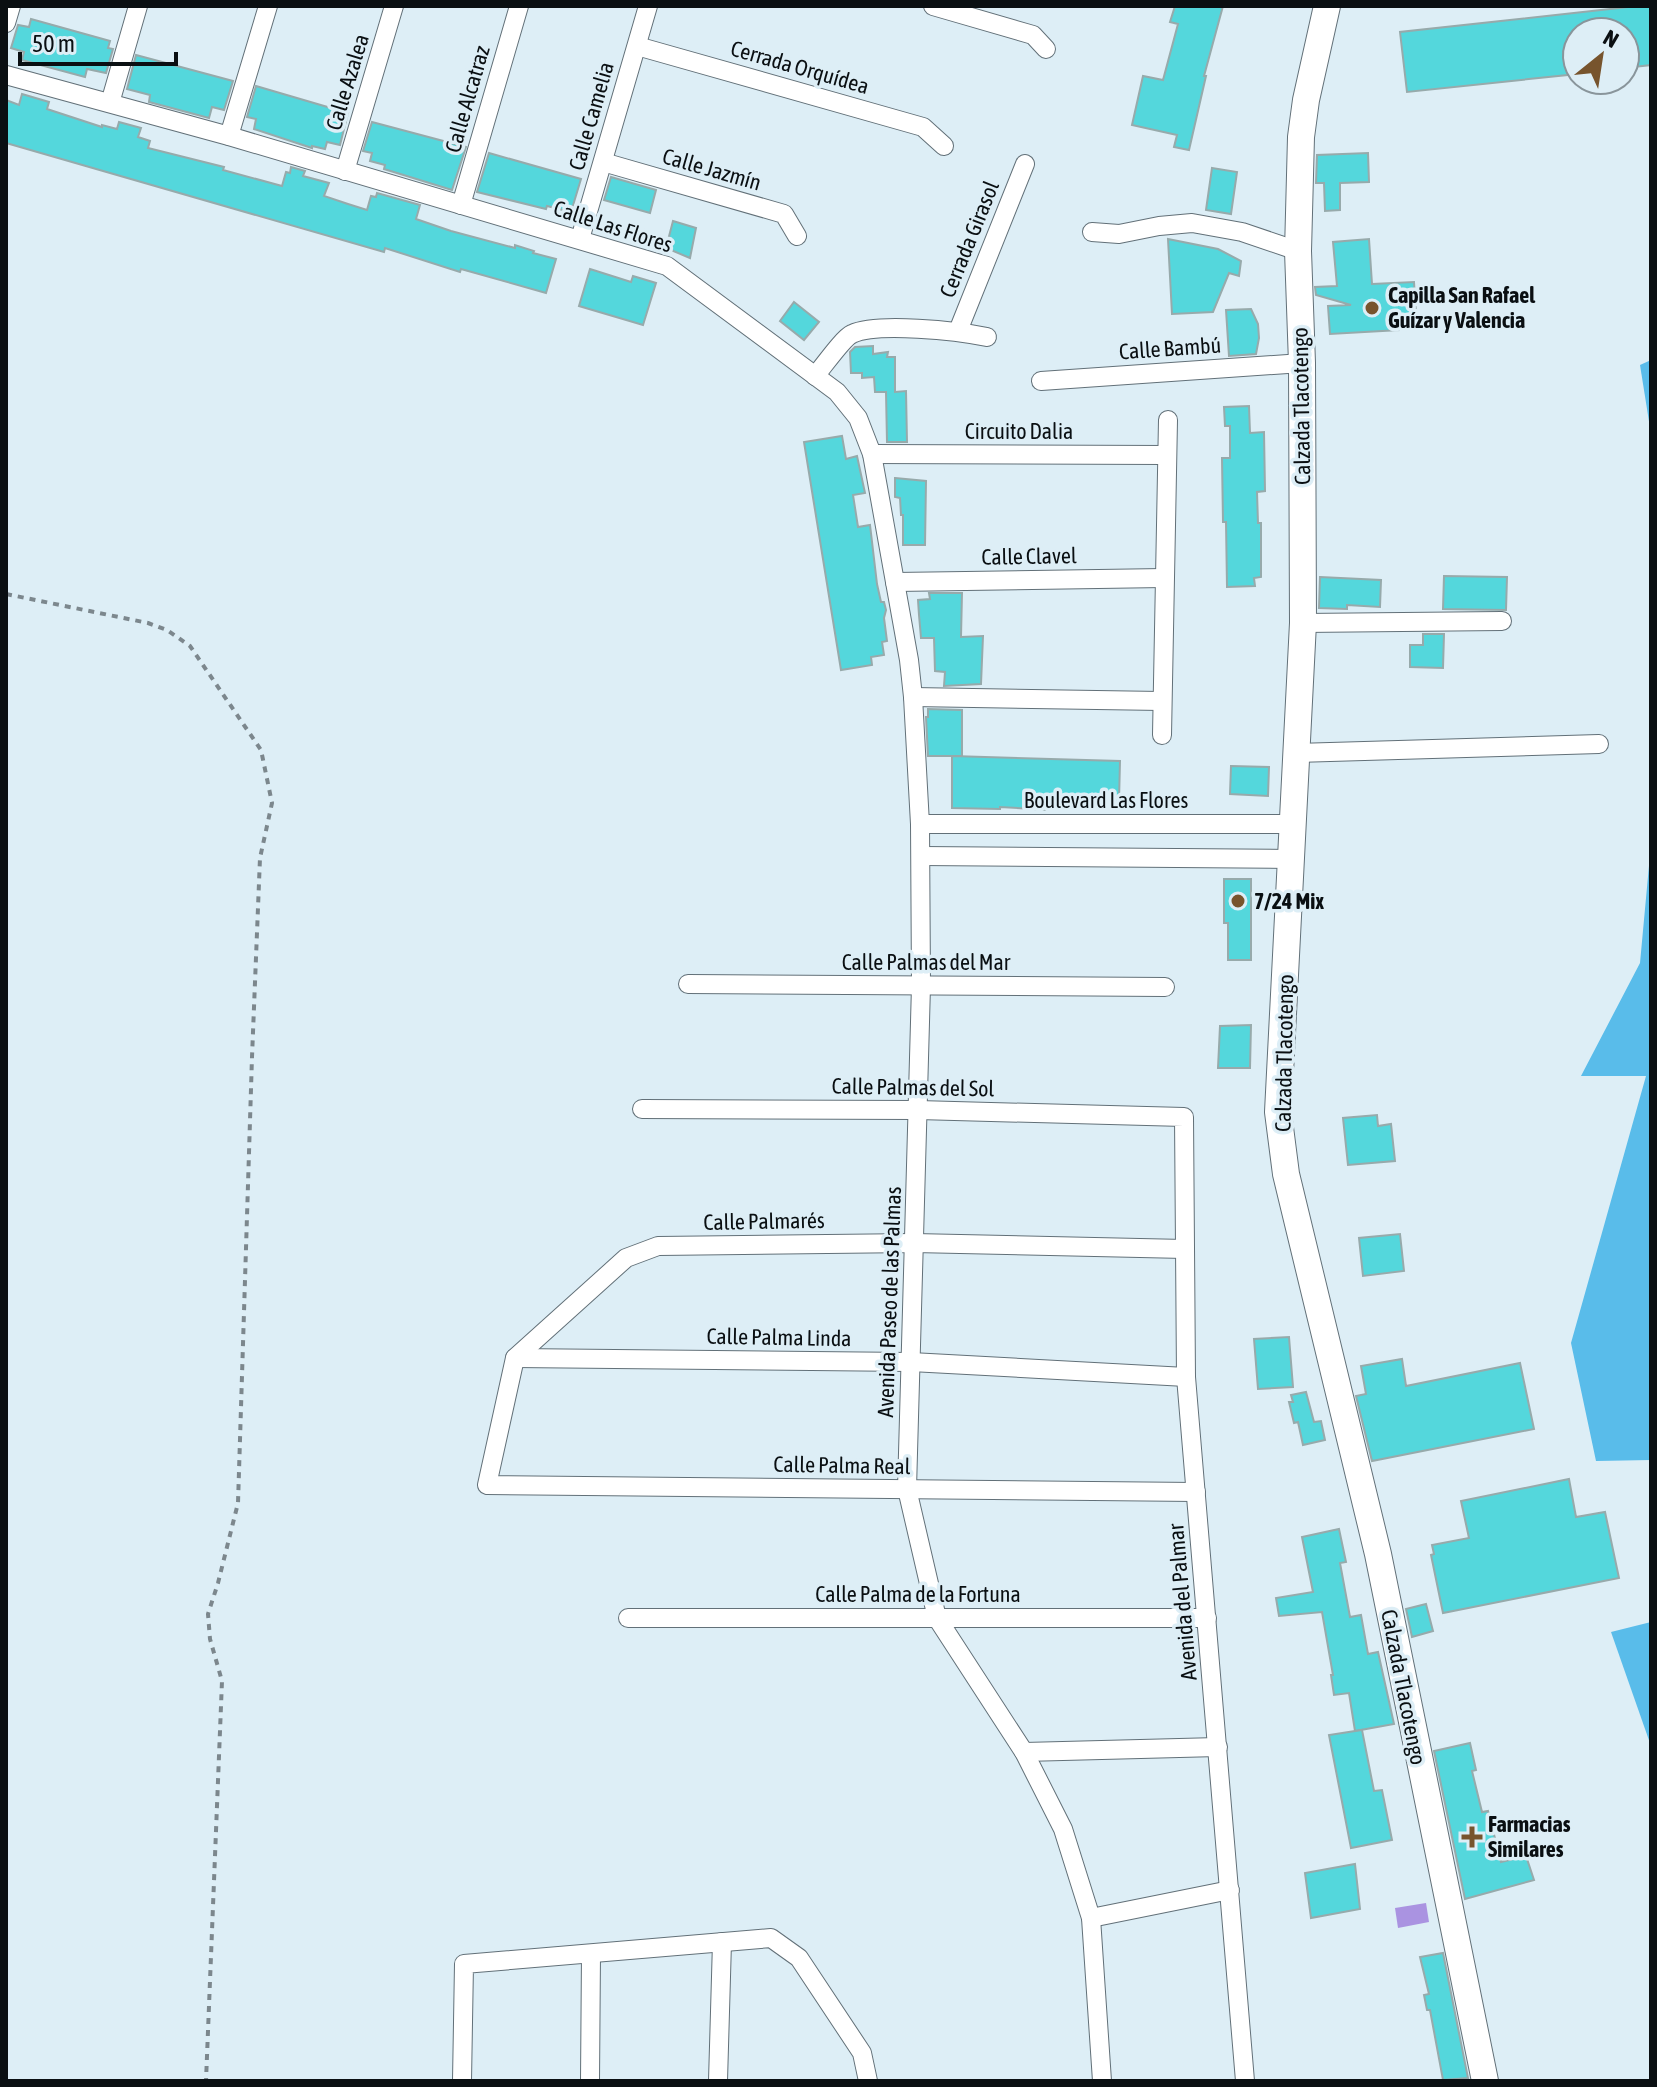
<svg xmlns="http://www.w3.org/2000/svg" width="1657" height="2087" viewBox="0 0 1657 2087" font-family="'Asap Condensed',sans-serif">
  <rect width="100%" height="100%" fill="#ddeef6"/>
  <g fill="#59bcea">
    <polygon points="1651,360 1651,434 1640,365"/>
    <polygon points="1651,844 1651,1460 1596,1461 1571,1343 1646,1076 1581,1076 1640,963"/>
    <polygon points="1651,1622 1651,1746 1611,1632"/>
  </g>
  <polygon fill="#aa93e1" points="1426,1903 1429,1922 1398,1928 1395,1908"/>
  <g fill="#54d7dc" stroke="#97aaab" stroke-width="2">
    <polygon points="1175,6 1223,6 1204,76 1206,76 1189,150 1174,147 1177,135 1132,125 1143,76 1163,80 1178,24 1170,22"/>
    <polygon points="1637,6 1651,6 1651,65 1625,68 1625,32 1577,32 1577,74 1407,92 1400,32"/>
    <polygon points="31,19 110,41 108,48 113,49 106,73 87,69 85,77 22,60 24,52 11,48 18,25 29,27"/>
    <polygon points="136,55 233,81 224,110 212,107 209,118 149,102 150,95 127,89"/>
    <polygon points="256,86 348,113 340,145 327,142 325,149 312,146 312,148 254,129 256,119 247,117"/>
    <polygon points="22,94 49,102 47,109 102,127 102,125 117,129 119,122 141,128 138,137 150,141 148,148 224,167 223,170 282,186 286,172 290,173 291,167 305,171 303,176 329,183 324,196 348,204 367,210 371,196 376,197 377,193 420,205 416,219 451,231 515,248 515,245 534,251 533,253 556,259 546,293 461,269 460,272 385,248 384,252 6,143 6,100 19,105"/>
    <polygon points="372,122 466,147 452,190 384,169 385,165 370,161 372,153 363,151"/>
    <polygon points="489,153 581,179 571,212 547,206 546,209 477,192"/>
    <polygon points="1368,153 1369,182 1340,183 1340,210 1325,211 1324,183 1316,183 1317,155"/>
    <polygon points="1212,168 1237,172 1231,214 1206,210"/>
    <polygon points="611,177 656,190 650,213 604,200"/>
    <polygon points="673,221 696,228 690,258 666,248"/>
    <polygon points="1168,239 1218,249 1241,261 1239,276 1229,273 1213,312 1172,314"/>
    <polygon points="1369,239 1372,284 1414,282 1417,329 1330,334 1328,306 1351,305 1316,295 1315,287 1337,286 1333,242"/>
    <polygon points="590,269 631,282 633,276 656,283 643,325 579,306"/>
    <polygon points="794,302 819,322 804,340 780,321"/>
    <polygon points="1251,309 1258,324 1259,338 1256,354 1229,356 1226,310"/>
    <polygon points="873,346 873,354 888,352 887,357 895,357 895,392 906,391 907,442 887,442 886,392 875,392 874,377 862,378 862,373 851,373 850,352 855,347"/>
    <polygon points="1249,406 1250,433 1264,432 1265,491 1257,492 1258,523 1261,523 1261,577 1254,578 1255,586 1227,587 1226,522 1223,522 1222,458 1230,458 1230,426 1225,426 1224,407"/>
    <polygon points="842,436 846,459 857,456 865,493 853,495 858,527 870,525 877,584 881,602 884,602 886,610 884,618 887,641 882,642 884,655 871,657 872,665 841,670 804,442"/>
    <polygon points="895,478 926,481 925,545 903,545 903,515 901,515 900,498 895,497"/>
    <polygon points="1444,576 1507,577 1506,610 1443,609"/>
    <polygon points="1320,577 1381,580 1380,607 1347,605 1347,609 1319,608"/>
    <polygon points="929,593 962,593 961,637 983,636 981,684 944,686 945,672 935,671 934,638 921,638 919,615 918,600 930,599"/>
    <polygon points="1423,634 1444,634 1443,668 1410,667 1410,645 1423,645"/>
    <polygon points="928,709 962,710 962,756 928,756 926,717 928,717"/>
    <polygon points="952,756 1120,761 1119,801 1049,799 1049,810 1000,807 1000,809 952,808"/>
    <polygon points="1231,766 1269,767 1268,796 1230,794"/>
    <polygon points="1224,879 1251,879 1251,960 1228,960 1228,923 1224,923"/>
    <polygon points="1251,1025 1250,1068 1218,1068 1220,1026"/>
    <polygon points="1377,1115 1378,1126 1391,1124 1395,1161 1348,1165 1343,1118"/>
    <polygon points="1400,1234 1404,1271 1363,1276 1359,1238"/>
    <polygon points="1289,1337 1293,1387 1258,1389 1254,1339"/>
    <polygon points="1402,1359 1406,1386 1520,1363 1534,1429 1372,1461 1356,1396 1366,1394 1361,1366"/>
    <polygon points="1306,1392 1314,1422 1321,1421 1325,1440 1303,1445 1298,1422 1294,1423 1289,1402 1293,1402 1291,1395"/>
    <polygon points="1569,1479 1576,1517 1605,1512 1619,1578 1443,1613 1431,1555 1434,1554 1432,1545 1469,1538 1461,1501"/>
    <polygon points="1339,1529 1346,1562 1340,1563 1350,1617 1361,1615 1368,1654 1378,1652 1394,1724 1355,1731 1349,1693 1334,1695 1331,1675 1333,1675 1322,1612 1279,1616 1276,1598 1313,1592 1302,1537"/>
    <polygon points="1426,1604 1433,1631 1412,1637 1406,1609"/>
    <polygon points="1362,1730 1374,1791 1382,1790 1392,1840 1351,1848 1329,1735"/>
    <polygon points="1470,1743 1476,1770 1472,1771 1482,1812 1488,1811 1501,1862 1526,1856 1534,1880 1465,1899 1434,1751"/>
    <polygon points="1355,1864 1360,1909 1311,1918 1305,1873"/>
    <polygon points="1443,1953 1468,2078 1443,2080 1430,2010 1427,2010 1424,1995 1429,1994 1420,1957"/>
  </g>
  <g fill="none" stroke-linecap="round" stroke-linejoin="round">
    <defs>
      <g id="street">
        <polyline points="933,6 1033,35 1046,49"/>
        <polyline points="6,23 11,6"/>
        <polyline points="637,46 923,127 944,146"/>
        <polyline points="6,75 229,136 667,266 837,392 858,418 872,454 909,660 913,697 920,824 921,986 907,1489 937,1618 1024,1752 1063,1829 1091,1918 1102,2081"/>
        <polyline points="110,103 138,6"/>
        <polyline points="229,136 268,6"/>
        <polyline points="603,162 784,214 797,236"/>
        <polyline points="345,171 394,6"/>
        <polyline points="461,205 519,6"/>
        <polyline points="1092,232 1119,234 1159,226 1192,223 1242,232 1298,251"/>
        <polyline points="580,239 648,6"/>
        <polyline points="958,331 1025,164"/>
        <path d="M815 376C823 367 843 338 852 334 877 322 958 331 987 337"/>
        <polyline points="1041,381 1302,363"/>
        <polyline points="872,454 1167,455"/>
        <polyline points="895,582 1164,578"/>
        <polyline points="1303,623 1502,621"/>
        <polyline points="913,697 1161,701"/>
        <polyline points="1162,735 1168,420"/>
        <polyline points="1296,753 1599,744"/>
        <polyline points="920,824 1292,824"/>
        <polyline points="921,856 1291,859"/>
        <polyline points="688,984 1165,987"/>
        <polyline points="642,1109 918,1110 1184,1117 1186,1377 1245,2081"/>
        <polyline points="1185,1249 914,1243 658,1246 626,1258 515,1358 487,1485 1196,1492"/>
        <polyline points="515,1358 911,1362 1186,1377"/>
        <polyline points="628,1618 1207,1618"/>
        <polyline points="1024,1752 1218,1747"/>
        <polyline points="1091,1918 1230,1890"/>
        <polyline points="462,2081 464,1964 771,1938 799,1958 862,2053 868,2081"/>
        <polyline points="590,2081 591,1954"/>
        <polyline points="718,2081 722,1942"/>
      </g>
      <polyline id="secondary" points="1327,6 1306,100 1301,137 1298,251 1302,363 1303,623 1278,1112 1286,1174 1378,1554 1485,2081"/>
    </defs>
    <use href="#street" stroke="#627078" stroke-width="20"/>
    <use href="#secondary" stroke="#627078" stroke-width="28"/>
    <polyline stroke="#7c878d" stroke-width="4" stroke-dasharray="6 6" stroke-linecap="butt" points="6,594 148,623 167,630 190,646 261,750 272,803 260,858 252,1057 238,1503 218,1583 208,1614 210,1639 222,1681 206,2081"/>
    <use href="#street" stroke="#fff" stroke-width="18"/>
    <use href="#secondary" stroke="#fff" stroke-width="26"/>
  </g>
  <g fill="#77542d" stroke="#ddeef6" stroke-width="3">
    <circle cx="1372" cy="308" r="8"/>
    <circle cx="1238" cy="901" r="8"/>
    <path d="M1468 1825h8v8h8v8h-8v8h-8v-8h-8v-8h8z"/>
  </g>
  <g text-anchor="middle" stroke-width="7" stroke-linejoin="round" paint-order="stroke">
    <g font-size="22" fill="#0a0f12" stroke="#ddeef6">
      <text transform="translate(800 67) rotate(16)" y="8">Cerrada Orquídea</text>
      <text transform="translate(347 82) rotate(-73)" y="8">Calle Azalea</text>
      <text transform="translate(467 99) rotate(-74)" y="8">Calle Alcatraz</text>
      <text transform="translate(591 116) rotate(-74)" y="8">Calle Camelia</text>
      <text transform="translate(712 169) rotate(16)" y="8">Calle Jazmín</text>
      <text transform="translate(613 226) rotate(18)" y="8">Calle Las Flores</text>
      <text transform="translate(969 239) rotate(-68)" y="8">Cerrada Girasol</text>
      <text transform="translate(1170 348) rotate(-4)" y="8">Calle Bambú</text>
      <text transform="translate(1301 406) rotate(-91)" y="8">Calzada Tlacotengo</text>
      <text x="1019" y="439">Circuito Dalia</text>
      <text transform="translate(1029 556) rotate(-1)" y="8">Calle Clavel</text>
      <text x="1106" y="808">Boulevard Las Flores</text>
      <text x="926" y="970">Calle Palmas del Mar</text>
      <text transform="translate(1284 1053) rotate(-89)" y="8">Calzada Tlacotengo</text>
      <text transform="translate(913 1087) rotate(1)" y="8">Calle Palmas del Sol</text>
      <text transform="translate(764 1221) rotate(-1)" y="8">Calle Palmarés</text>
      <text transform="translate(889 1302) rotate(-88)" y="8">Avenida Paseo de las Palmas</text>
      <text transform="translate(779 1337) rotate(1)" y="8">Calle Palma Linda</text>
      <text transform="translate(842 1465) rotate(1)" y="8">Calle Palma Real</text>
      <text x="918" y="1602">Calle Palma de la Fortuna</text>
      <text transform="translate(1182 1602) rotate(-95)" y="8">Avenida del Palmar</text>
      <text transform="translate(1404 1687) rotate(79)" y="8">Calzada Tlacotengo</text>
    </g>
    <g font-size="22" font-weight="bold" fill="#0a0f12" stroke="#ddeef6" text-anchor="start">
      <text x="1388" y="303">Capilla San Rafael<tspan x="1388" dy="25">Guízar y Valencia</tspan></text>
      <text x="1254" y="909">7/24 Mix</text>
      <text x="1488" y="1832">Farmacias<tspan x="1488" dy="25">Similares</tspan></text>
    </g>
  </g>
  <rect width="1657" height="2087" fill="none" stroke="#0a0f12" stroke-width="16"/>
  <g transform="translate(1601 56) rotate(30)"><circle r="38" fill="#ddeef6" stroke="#89959b" stroke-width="2"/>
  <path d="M0-6L14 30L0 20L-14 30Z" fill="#77542d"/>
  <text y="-12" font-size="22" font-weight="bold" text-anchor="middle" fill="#0a0f12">N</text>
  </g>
  <path d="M20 52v12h156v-12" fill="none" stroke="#0a0f12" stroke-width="4"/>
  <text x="32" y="52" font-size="24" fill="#0a0f12" stroke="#ddeef6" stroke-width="6" paint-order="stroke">50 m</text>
</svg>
